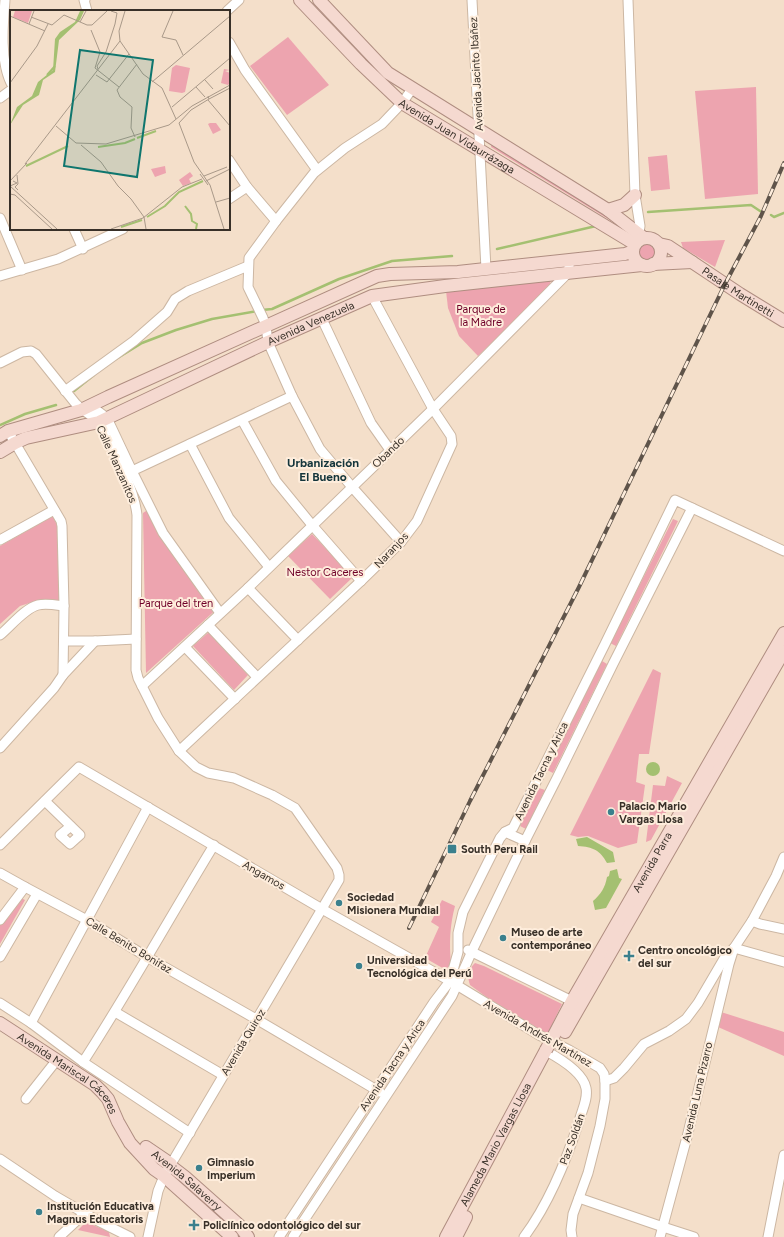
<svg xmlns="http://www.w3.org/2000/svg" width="784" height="1237" viewBox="0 0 784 1237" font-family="Figtree,sans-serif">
  <rect width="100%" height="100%" fill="#f4dfca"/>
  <g fill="#eda4af">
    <polygon points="288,37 329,85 287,115 250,66"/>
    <polygon points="756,87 758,194 705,199 695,91"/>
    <polygon points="492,142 602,210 626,230 491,147"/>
    <polygon points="667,155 670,189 651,191 648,157"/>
    <polygon points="725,240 715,267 683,248 681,242"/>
    <circle cx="646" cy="253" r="9"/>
    <polygon points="550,280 551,287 478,356 459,336 448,308 446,291"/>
    <polygon points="149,509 220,606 146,673 143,513"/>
    <polygon points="53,516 59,530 62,600 39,600 20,606 0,624 0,546"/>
    <polygon points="673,519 678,521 616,646 610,643"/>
    <polygon points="312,534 353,577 330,599 288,556"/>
    <polygon points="209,632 248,675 234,690 193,646"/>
    <polygon points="602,661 607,664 553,773 547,770"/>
    <polygon points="653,669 661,673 649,754 639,754 636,782 645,785 637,843 618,848 588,836 578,837 570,835"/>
    <polygon points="667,776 682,783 651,840 646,842 653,785 665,786"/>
    <polygon points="539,788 545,790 526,829 520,826"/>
    <polygon points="21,898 25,900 0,944 0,923"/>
    <path d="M442 900 455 906C450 925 449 943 451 963L446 970 425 958 439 927 431 922Z"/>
    <path d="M475 963 484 966 562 1004 547 1035 500 1007 470 985C467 975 467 971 475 963Z"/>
    <polygon points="721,1012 784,1032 784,1056 718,1027"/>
    <polygon points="86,1222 109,1232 110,1237 78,1230"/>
  </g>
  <g fill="#a4c071">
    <circle cx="653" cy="769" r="7"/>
    <path d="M587 837 613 852 615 862 607 863C600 850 593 847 578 846L576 839Z"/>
    <path d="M617 869 619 878 622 879 606 908 595 910 593 901C601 894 605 888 607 877L609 876 610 871Z"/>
  </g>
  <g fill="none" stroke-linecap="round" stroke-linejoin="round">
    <g stroke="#a4c071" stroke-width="2.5">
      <polyline points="648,212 751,205 760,211"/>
      <polyline points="771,215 774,217 784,213"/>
      <polyline points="497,249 596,226"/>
      <polyline points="262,310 272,309 339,279 392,261 452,256"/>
      <polyline points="116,359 142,343 176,330 212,319 258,311"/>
      <polyline points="74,391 94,375"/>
      <polyline points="0,425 25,414 56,405"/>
    </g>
    <defs>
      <g id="minor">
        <path d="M5 0C3 25 0 61 11 83"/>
        <polyline points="85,0 84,0 87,11"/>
        <polyline points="472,0 486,269"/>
        <polyline points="628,0 635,195 640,226 638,238"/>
        <polyline points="227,11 239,0"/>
        <polyline points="229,42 245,70 317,170"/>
        <polyline points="0,98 11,90"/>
        <polyline points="229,160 247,187 276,221"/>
        <polyline points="229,199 247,187"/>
        <polyline points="0,218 22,270"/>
        <polyline points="74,229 83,249"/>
        <polyline points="0,276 58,259 123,229"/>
        <polyline points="322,319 371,423 390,450"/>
        <path d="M0 363 22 352 31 351 36 354 76 404C83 411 92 415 98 422 102 425 104 433 107 438 119 461 134 489 137 515L136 670 138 678 158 718 179 751 196 767 208 773 234 778 272 795 295 808 337 868 339 875V880L164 1176 158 1191 148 1237"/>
        <polyline points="65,391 134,341 167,312 175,299 188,291 248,266"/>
        <polyline points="90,405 107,418 132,471 163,533 220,613"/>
        <polyline points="242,420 276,481 312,525 361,581"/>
        <polyline points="8,431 61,521 62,526 64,606 63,675"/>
        <polyline points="190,444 229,518 269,567"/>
        <polyline points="132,471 292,396"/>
        <polyline points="0,540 54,510"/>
        <polyline points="401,542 352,487 320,449 292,396 268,342 266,326 263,318 248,287 249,258 276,221 314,173 345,148 382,124 402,103 412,89"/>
        <polyline points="248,588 298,640"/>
        <polyline points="208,625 257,677"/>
        <path d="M0 635C10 627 25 608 38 605 46 603 56 605 64 606"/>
        <polyline points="64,641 95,641 136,639"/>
        <polyline points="185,647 235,699"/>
        <polyline points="142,686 248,588 433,409 569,272 569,260"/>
        <polyline points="0,748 54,688 63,675 95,641"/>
        <polyline points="179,751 361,581 401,542 417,521 452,444 451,436 433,409 372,296"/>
        <polyline points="45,801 80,835 70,844 60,835 71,826"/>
        <polyline points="505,832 525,841"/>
        <polyline points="0,845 79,767 322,909 450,981 539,1035 569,1050 600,1068 604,1074 605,1081 605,1099 600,1126 588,1173 573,1214 571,1230 572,1237"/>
        <polyline points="0,873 25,887 87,920 147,957 256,1019 380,1092"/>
        <polyline points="0,920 25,887"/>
        <polyline points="752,921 760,924 784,929"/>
        <polyline points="734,948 784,962"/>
        <polyline points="468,950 576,1003"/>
        <polyline points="0,957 37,894"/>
        <polyline points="0,1003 31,1023 83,1062 190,1133"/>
        <polyline points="115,1012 223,1075"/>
        <polyline points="31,1023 148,807"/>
        <path d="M83 1062C129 991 170 917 214 845"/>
        <polyline points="605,1081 614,1078 624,1068 644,1044 669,1031 686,1019 698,1003 725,957 733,949"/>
        <polyline points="26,1099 56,1061"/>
        <polyline points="0,1159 55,1196 98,1221 130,1237"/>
        <polyline points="579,1198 663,1227 694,1237"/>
        <polyline points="59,1237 85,1213"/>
        <polyline points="279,1237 434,1002 450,981 458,952 458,933 463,912 500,838 505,832 513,828 605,644 675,500 784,551"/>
        <polyline points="293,1237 452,996 472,951 525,841 557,778 613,664 692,508"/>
        <path d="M524 1237C550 1202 567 1159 580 1118 583 1108 588 1098 586 1088 583 1072 559 1058 546 1051"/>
        <polyline points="660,1237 687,1137 729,964 734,948 752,921 776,876 784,857"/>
        <polyline points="768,1237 784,1155"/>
      </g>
      <g id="major">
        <path id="s1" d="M300 0 361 64 402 103 635 244"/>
        <polyline points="319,0 388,73 608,210 644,238"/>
        <polyline points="608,210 624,205 635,195"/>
        <circle cx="647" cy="252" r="14"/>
        <path id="s2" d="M659 244 668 246 740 294 784 321"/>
        <polyline points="653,264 692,262"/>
        <polyline points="0,436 8,431 81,410 108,397 377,276 390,274 458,272 625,254 633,251"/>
        <path id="s3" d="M0 452 15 443 26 438 99 422 268 342 372 296 445 286 642 265"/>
        <path id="s4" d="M0 1023 95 1085 102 1092 108 1099 118 1122 130 1143 154 1169 164 1176 232 1237"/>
        <polyline points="565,1032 784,651"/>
        <path id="s5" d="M553 1037 572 1001 784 633"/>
        <path id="s6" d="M171 1164 146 1147 185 1177 239 1225 248 1237"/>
        <path id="s7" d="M446 1237 546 1050"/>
        <polyline points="456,1237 466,1217"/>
      </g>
    </defs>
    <use href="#minor" stroke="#ccb7a3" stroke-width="11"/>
    <use href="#major" stroke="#af8d80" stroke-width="14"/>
    <use href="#minor" stroke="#fff" stroke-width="9"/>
    <use href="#major" stroke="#f5d9d0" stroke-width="12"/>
    <defs>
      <polyline id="rail" points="409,928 470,801 579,587 725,284 761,216 784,163"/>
    </defs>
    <use href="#rail" stroke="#5f544a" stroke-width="4"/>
    <use href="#rail" stroke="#feeddc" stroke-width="2.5" stroke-dasharray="8" stroke-linecap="butt"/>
    <defs>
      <polyline id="major-bridge" points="546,1050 553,1037"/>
    </defs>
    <use href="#major-bridge" stroke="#af8d80" stroke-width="14" stroke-linecap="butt"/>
    <use href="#major-bridge" stroke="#f5d9d0" stroke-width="12"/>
  </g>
  <g fill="#3b808d" stroke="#feeddc" stroke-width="1.5">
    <circle cx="611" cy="812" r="4"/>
    <rect x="447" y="844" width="10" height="10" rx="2"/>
    <circle cx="339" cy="903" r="4"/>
    <circle cx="503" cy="938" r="4"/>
    <path d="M627 950h4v4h4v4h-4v4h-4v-4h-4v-4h4z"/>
    <circle cx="359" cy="966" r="4"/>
    <circle cx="199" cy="1168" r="4"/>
    <circle cx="39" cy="1212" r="4"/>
    <path d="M192 1219h4v4h4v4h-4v4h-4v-4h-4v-4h4z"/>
  </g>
  <g text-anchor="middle" stroke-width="4" stroke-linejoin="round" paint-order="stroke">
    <g font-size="11" fill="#383028" stroke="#feeddc">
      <text transform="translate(476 74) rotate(-93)" y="4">Avenida Jacinto Ibáñez</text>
      <text dy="4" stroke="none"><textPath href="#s1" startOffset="209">Avenida Juan Vidaurrázaga</textPath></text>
      <text dy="4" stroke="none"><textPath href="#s2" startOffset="93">Pasaje Martinetti</textPath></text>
      <text dy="4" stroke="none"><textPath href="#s3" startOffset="338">Avenida Venezuela</textPath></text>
      <text transform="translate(388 452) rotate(-44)" y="4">Obando</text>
      <text transform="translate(117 464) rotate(66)" y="4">Calle Manzanitos</text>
      <text transform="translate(391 550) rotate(-47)" y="4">Naranjos</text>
      <text transform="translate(541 771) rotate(-64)" y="4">Avenida Tacna y Arica</text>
      <text dy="4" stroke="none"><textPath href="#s5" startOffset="201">Avenida Parra</textPath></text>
      <text transform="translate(264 875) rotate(30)" y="4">Angamos</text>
      <text transform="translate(129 945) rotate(31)" y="4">Calle Benito Bonifaz</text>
      <text transform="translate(538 1033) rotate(30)" y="4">Avenida Andrés Martínez</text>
      <text transform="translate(243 1042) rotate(-59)" y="4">Avenida Quiroz</text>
      <text transform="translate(392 1065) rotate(-56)" y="4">Avenida Tacna y Arica</text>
      <text dy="4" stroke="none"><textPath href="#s4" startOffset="85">Avenida Mariscal Cáceres</textPath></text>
      <text transform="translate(697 1092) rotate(-77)" y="4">Avenida Luna Pizarro</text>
      <text transform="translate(572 1139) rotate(-70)" y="4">Paz Soldán</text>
      <text dy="4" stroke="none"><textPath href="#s7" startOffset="105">Alameda Mario Vargas Llosa</textPath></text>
      <text dy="4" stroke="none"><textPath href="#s6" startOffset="83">Avenida Salaverry</textPath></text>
    </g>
    <g font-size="11" fill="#6f0029" stroke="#feeddc">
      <text x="481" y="313">Parque de<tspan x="481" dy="13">la Madre</tspan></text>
      <text x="325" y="576">Nestor Caceres</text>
      <text x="176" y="607">Parque del tren</text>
    </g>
    <g font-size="11" font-weight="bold" fill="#383028" stroke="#feeddc" text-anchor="start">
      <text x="619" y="810">Palacio Mario<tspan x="619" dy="13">Vargas Llosa</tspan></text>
      <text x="461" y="853">South Peru Rail</text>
      <text x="347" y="901">Sociedad<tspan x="347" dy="13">Misionera Mundial</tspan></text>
      <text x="511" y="936">Museo de arte<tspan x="511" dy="13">contemporáneo</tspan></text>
      <text x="638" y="954">Centro oncológico<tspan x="638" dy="13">del sur</tspan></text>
      <text x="367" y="964">Universidad<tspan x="367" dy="13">Tecnológica del Perú</tspan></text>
      <text x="207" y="1166">Gimnasio<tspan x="207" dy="13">Imperium</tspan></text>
      <text x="47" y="1210">Institución Educativa<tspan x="47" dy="13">Magnus Educatoris</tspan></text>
      <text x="203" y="1229">Policlínico odontológico del sur</text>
    </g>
    <g font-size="12" font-weight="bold" fill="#14353b" stroke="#feeddc">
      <text x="323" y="467">Urbanización<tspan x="323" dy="14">El Bueno</tspan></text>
    </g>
  </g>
  <g transform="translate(10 10)">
    <rect width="220" height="220" fill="#f4dfca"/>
    <path d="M5 1H22L18 13 3 7ZM166 55 180 58 175 82 172 83 159 81 162 58ZM214 59 220 60 215 61 220 63V73L218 75 211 73ZM200 113H206L211 120 203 124 198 114ZM155 156 156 163 145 167 141 159ZM180 162 183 166 179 169 181 173 173 176 169 170Z" fill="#eda4af"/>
    <path d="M70 1H74L70 10 49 30 45 62 33 70 29 85 13 95 0 115 7 97 22 86 28 72 43 60 45 29 50 22 65 12Z" fill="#a4c071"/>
    <path fill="none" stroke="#a4c071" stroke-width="2" d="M37 65 45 56M127 128 146 121M88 137 115 133 125 129M16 156 58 136M175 196 181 204 182 211 187 214 186 219M137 207 155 196 169 182 193 171M111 217 132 210"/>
    <path fill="none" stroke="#a99989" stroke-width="1" d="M163 1 152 27 166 30 173 45M0 6 35 21M21 7 42 15 54 5 77 15H82M70 12 76 1M19 14 24 1M82 15 97 1M81 20 90 42 85 58 109 77M110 31 109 21 115 1M88 59 87 56 96 42 105 14 107 3 101 1M86 65 97 72 119 44M195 70 203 79M142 72 220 6M0 73 27 36 38 14M186 77 195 87M199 89 220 78M198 90 220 116M162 97 220 48M169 113 184 152 200 175 214 219M169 113 181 100 199 89 198 86M46 116 66 133M125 127 121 118 122 97 110 87 107 80 127 54M66 133 96 134 159 115 182 96 220 75M71 135 91 152 108 176 121 189 134 207 136 219M15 154 110 31 133 64 152 78 166 109M190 164 198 175M7 165 8 174 5 177 8 180M194 166 217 157M0 171 17 153M196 171 220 159M0 176 47 219M0 176 7 173 3 171M0 184 5 185 42 219M206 192 220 188M101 219 133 208 172 177 192 169"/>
    <path fill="#0f766e" fill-opacity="0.15" stroke="#0f766e" stroke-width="2" d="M70 40 143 50 127 167 54 156Z"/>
    <rect width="220" height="220" fill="none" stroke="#383028" stroke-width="2"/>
  </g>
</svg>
